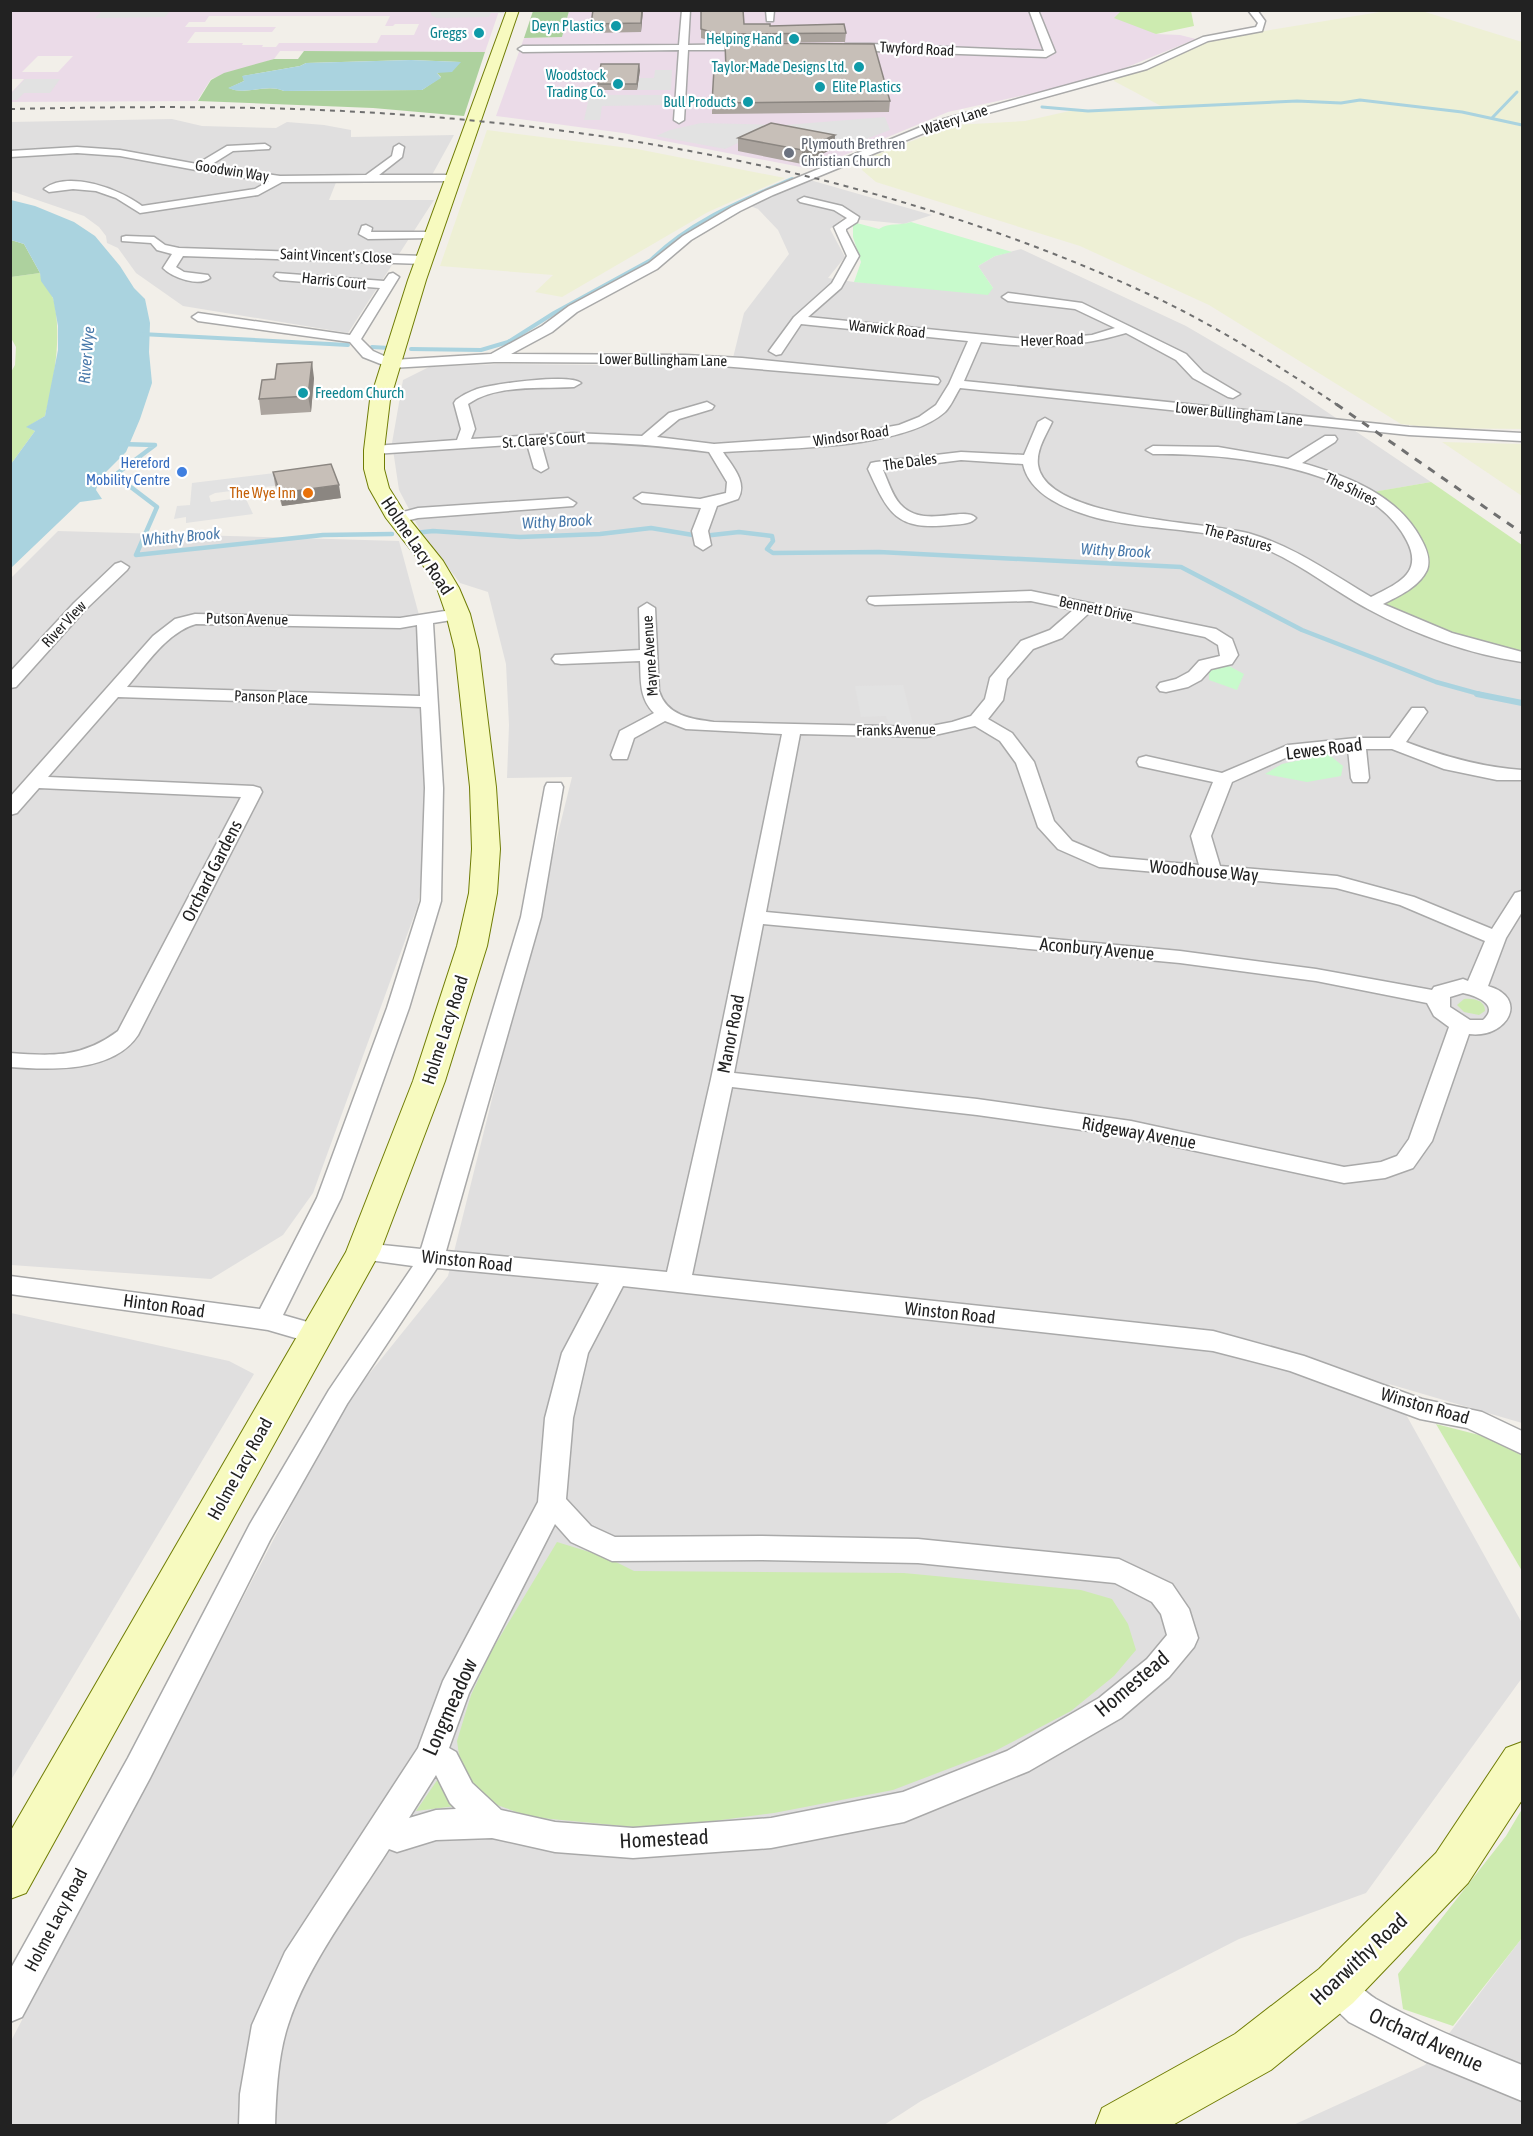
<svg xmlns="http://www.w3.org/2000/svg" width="1533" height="2136" viewBox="0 0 1533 2136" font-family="'Asap Condensed',sans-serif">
  <rect width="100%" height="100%" fill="#f2efe9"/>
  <g fill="#e0dfdf">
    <polygon points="172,119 202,126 276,128 287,122 324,125 351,130 351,137 454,135 432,175 339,175 329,200 434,200 348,333 183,306 136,273 118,248 107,243 106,236 99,227 84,216 11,191 10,122"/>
    <polygon points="803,178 932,215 904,224 843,218 830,229 845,257 828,278 854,282 993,288 978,266 995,256 1021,249 1186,326 1287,385 1431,482 1368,493 1522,655 1522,1423 1389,1384 1522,1623 1522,1678 1366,1893 1239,1939 921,2101 884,2125 11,2126 11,2041 344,1405 448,1276 572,777 507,778 509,725 506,664 488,592 460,583 421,532 399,490 392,443 403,380 429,367 498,364 731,366 744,313 789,254 778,230 758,209 745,204"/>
    <polygon points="58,531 399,541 419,615 433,786 418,905 313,1193 283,1235 211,1279 11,1265 10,579"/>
    <polygon points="11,1313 229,1361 254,1374 11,1780"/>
    <polygon points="1522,1938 1522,2125 1291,2126 1425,2065"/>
  </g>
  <g fill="#ebdbe8" fill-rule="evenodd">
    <polygon points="1123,10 1156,34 1180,35 1196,39 1115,72 1061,87 948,112 811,169 623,133 496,116 524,38 562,37 569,11"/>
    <path d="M11 11H499L485 52 280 51 274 59 211 79 197 101 11 102 10 94 24 79H11ZM209 16H390L385 26H393L395 24H419L414 35H381L377 43H279L276 47H262L263 45H242L243 43H187L195 32H272L276 27H185L189 22H205ZM38 56H73L58 72H22Z"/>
  </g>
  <g fill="#eef0d5">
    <polygon points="1386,11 1422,11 1522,42 1522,429 1435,428 1401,424 1209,305 1080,246 876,182 862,170 870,157 954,125 1025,121 1074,110 1119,111 1161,106 1114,81 1115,78 1150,68 1210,40"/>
    <polygon points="487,130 637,149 785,178 708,212 562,297 535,292 553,275 440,266"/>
    <polygon points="1442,442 1522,444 1522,496"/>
  </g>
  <g fill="#cdebb0">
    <polygon points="1121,11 1191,11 1194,26 1156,34 1114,18"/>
    <path d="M40 273C42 283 51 291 54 301 62 339 54 380 45 416L27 427 35 431 11 464V372L15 365 16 347 11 338V277Z"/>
    <polygon points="1431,482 1522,545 1522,656 1489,650 1371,603 1410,581 1422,561 1408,528 1367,493"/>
    <path d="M1464 999C1473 998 1485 1000 1485 1011L1479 1015 1464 1012 1457 1005Z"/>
    <polygon points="1436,1424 1483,1436 1522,1455 1522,1571"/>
    <polygon points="557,1542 606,1557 634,1571 904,1573 1081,1590 1112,1599 1128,1624 1136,1650 1114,1676 1071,1711 995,1751 893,1790 774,1813 654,1829 531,1817 494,1804 476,1790 461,1769 457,1741 471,1695 492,1650"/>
    <polygon points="438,1779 456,1806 416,1811"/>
    <polygon points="1522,1809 1522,1938 1453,2026 1403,2009 1398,1974 1506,1836"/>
  </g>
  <g fill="#add19e" fill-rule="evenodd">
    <polygon points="533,11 569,11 562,37 524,38"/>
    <path d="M304 51 485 52 464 116 373 108 198 101 211 80 224 73 274 59H298ZM411 60 460 62 437 73 441 77 422 90 284 91C266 83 247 96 229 88L244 81 243 76 300 66 306 63Z"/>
    <polygon points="11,240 24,244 40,273 11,277"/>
  </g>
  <g fill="#c8facc">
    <path d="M853 222 879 229C890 222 900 226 911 222L1012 252 995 256 978 266 993 288 988 295 854 282 861 262 853 237Z"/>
    <polygon points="1227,665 1244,674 1237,690 1209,680 1209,667 1212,669"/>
    <polygon points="1328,754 1343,766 1341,776 1307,782 1265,774 1282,764"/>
  </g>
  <g fill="#e2e2e2">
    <polygon points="102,11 102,10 170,11 165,17 95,18"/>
    <polygon points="430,11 430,10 504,11 504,13 491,13 489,17 437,18 432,16"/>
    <polygon points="655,70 672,70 671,90 637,90 639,78 654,78"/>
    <polygon points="25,79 60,79 50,93 24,93 17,100 11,100 11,94"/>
    <polygon points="605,95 669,95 667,105 602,106 600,120 584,120 589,97"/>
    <polygon points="885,117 890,130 840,149 790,139 754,136 725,149 656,136 670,130 701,123 785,125"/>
    <polygon points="325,467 290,484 215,493 209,496 211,502 245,497 253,514 186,523 186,517 174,519 177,506 190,505 192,483"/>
    <polygon points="903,685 913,725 889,726 886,716 861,717 855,686"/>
  </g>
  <g fill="#aad3df">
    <path d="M411 60 461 62 452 72 437 73 441 78 422 90 284 91C265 83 247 96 228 88L244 81 242 76 300 66 306 63Z"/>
    <polygon points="11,200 35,206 74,222 95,236 120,266 134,288 145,299 150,323 149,352 152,383 140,419 126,452 99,479 96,490 102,499 80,502 11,568 11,464 35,431 26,427 45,416 58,350 58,326 53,298 41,281 40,273 24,244 11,240"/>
  </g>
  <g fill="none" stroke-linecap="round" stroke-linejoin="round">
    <g stroke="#aad3df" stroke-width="3">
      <polyline points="1042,107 1088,111 1297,101 1341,103 1360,100 1462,112 1522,125"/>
      <polyline points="1492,118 1517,92"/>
    </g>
    <g stroke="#aad3df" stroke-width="4">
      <polyline points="141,334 348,345"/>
      <polyline points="372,347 389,348"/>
      <path d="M411 349 481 350 508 342 554 313 651 260C690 221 742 201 792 179"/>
    </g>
    <g stroke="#aad3df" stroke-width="4.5">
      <polyline points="121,444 155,445 115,475 157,507 136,555 323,535 392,534"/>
      <polyline points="415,533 433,531 520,537 600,534 651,528 699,536"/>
      <polyline points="703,536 739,532 772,536 773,541 767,549 773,553 879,552 1181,567 1302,630 1436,682 1483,695"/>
    </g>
    <polyline stroke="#aad3df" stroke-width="6" points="1477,694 1522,703"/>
    <defs>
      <g id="street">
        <polygon points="682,10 690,10 688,45 755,44 760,47 755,50 688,50 684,120 679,123 674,120 679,50 523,52 518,49 523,46 679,45"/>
        <polygon points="766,10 774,10 773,21 767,21"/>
        <polygon points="1029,10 1038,10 1055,52 1046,57 845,50 840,47 845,44 870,44 1044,51"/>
        <polygon points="1248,10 1257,10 1265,21 1262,31 1208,41 1147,69 941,126 773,195 740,211 691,240 657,269 577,312 552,332 511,354 685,355 742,358 933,377 938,378 940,381 938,384 685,363 494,362 391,368 363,357 350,342 198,321 192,317 198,313 350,335 380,288 280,280 274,276 276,273 384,281 389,274 393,273 399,277 361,339 373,351 393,360 491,354 542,326 569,306 649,263 683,236 732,207 765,191 933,122 1141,65 1203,37 1256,27 1258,23"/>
        <path d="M265 144 270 147 269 149 233 151 209 166 280 176 366 175 392 156 394 147 399 144 404 147 402 157 379 175H454L459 178 454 181 282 182 258 195 140 213 116 198 96 191 73 189 49 192 44 189C68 170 120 189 142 206L255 189 269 181 223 175 120 156 77 153 10 157V151L77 147 120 150 197 164 227 146Z"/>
        <path d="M804 197 842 206 859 217 857 222 846 229V231L859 256 841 288 808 317 1036 340 1092 335 1115 328 1075 309 1008 301 1002 297 1008 293 1082 303 1186 354 1203 372 1240 394 1233 398 1228 397 1193 378 1176 360 1126 333C1072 349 1035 348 981 342L964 381 1409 427 1522 433V441L1409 435 960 388C955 396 951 406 945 412 902 450 780 448 723 452 732 466 748 482 738 499L717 506 708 531 711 545 703 550 695 545 692 531 701 508 642 503 634 498 642 493 700 499 726 493 727 482 709 452C653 445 597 440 541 443L548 468 541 472 534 468 527 444 374 454 367 450 374 446 457 440 461 429 454 403 456 400C463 395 469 392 477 389 494 384 570 373 581 383L574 387C541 389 496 384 468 404L475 429 471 439 573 433 642 436 669 413 707 402 714 406 712 409 679 419 657 437 714 444 844 435 899 425 919 417 936 405 949 384 968 341 801 324 781 354 776 355 769 351 794 317 832 283 847 256 834 227 847 218 834 210 800 202 798 200Z"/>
        <polygon points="366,225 372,228 371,232 433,232 439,235 433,238 368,239 359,234 362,226"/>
        <path d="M126 236 154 237 165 245 179 248 424 256 430 260 424 264 183 256 176 267 184 272 208 275 210 278C199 287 173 278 163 268L172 254 157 250 151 243 122 241V237Z"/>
        <path d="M1045 418 1052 422C1046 435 1036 450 1038 465 1046 520 1207 521 1251 534 1295 547 1332 574 1371 597 1396 584 1424 574 1407 541 1369 466 1227 453 1153 454L1146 450 1153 446 1218 447 1288 459 1325 436H1335L1337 439 1335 442 1302 463C1347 476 1398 495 1421 539 1426 548 1431 559 1427 570 1419 587 1399 596 1383 604L1452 633 1522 652V662C1469 654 1416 635 1368 609 1331 589 1298 561 1258 546 1207 527 1149 531 1097 518 1068 510 1030 496 1023 464L961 460 883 470C888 481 892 495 900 504 923 530 964 505 976 518 970 525 958 524 950 525 896 531 888 513 868 469L871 463 876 462 961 452 1024 455 1038 422Z"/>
        <polygon points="568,498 576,503 573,506 418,518 397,523 389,518 392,515 418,508"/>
        <polygon points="121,562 129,567 127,570 86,609 16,687 10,688 10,672 74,603 115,564"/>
        <path d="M1031 591 1216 629 1232 639 1238 655 1232 664 1211 669 1201 680 1188 687 1166 692 1160 691 1157 687 1160 683 1176 679 1189 672 1199 661 1220 656 1218 645 1205 637 1089 613 1062 638 1033 649 1007 679 1003 700 988 719 1012 733 1034 762 1054 821 1072 841 1110 857 1199 865 1191 836 1213 782 1139 766 1137 762 1139 758 1146 756 1222 773 1288 745 1356 738H1390L1412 708H1424L1427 712 1406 742C1445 757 1481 767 1522 770V780H1497L1444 769 1392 749H1366L1369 778 1367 782H1353L1351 778 1348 749 1292 755 1232 782 1211 836 1220 866 1337 876 1414 897 1492 929 1515 893 1522 891V912L1506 938 1488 986C1530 998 1507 1039 1469 1034L1432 1141 1413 1168 1385 1178 1344 1183 1131 1137 977 1115 732 1087 692 1275 1213 1331 1304 1356 1422 1399 1482 1412 1522 1431V1454L1467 1428 1420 1419 1290 1371 1213 1351 623 1286 588 1353 573 1418 566 1499 591 1526 615 1537 760 1536 918 1539 1119 1559 1172 1584 1189 1609 1198 1638 1194 1647 1169 1677 1121 1718 1029 1771 904 1822 771 1848 633 1858 555 1852 492 1838 436 1840 397 1852 389 1849C355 1903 307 1965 288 2025 278 2055 276 2094 275 2126H239L240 2094 252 2025 285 1952 418 1748 443 1681 538 1502 545 1418 562 1353 599 1283 437 1268 347 1404 270 1540 150 1778 22 2017 10 2022V1970L128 1758 250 1524 329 1390 413 1266 354 1258 351 1252 354 1246 363 1243 421 1249 521 917 545 787 547 783H561L563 787 541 917 446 1251 667 1272 711 1079 782 734 686 729 665 721 634 738 627 759H613L611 755 620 731 654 713C639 698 641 680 640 661L561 664 555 663 552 659 555 655 640 650 639 608 647 603 655 608 659 691C667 716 691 719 714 722L926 727 952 722 971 716 985 699 990 678 1021 641 1050 630 1073 610 1031 601 875 605 869 603 867 600 869 597ZM975 726 1000 741 1016 763 1038 827 1058 849 1099 867 1336 888 1400 905 1485 941 1468 981 1463 979 1434 987 1432 990 1316 969 1180 951 766 912 800 734 926 737ZM763 924 1180 963 1316 981 1427 1003 1434 1016 1449 1027 1409 1139 1397 1156 1381 1162 1344 1167 1131 1121 977 1099 734 1073ZM1463 993C1477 996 1500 1005 1483 1020H1470L1450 1007V997ZM555 1524 571 1542 612 1561 760 1560 918 1563 1115 1583 1152 1602 1161 1614 1167 1635 1147 1659 1099 1698 1007 1751 903 1792 771 1818 633 1828 555 1822 501 1810 472 1783 456 1752 449 1748 469 1693ZM436 1775 450 1803 456 1809 436 1810 409 1818Z"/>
        <path d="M458 609 464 610 466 614 464 618 433 623 443 788 441 901 409 1008 341 1198 283 1315 325 1327 329 1334 325 1341 316 1344 268 1330 10 1294V1276L260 1309 317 1198 387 1008 421 901 425 788 421 707 118 697 48 777 253 786 260 788 262 792 138 1035C113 1073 50 1070 10 1067V1053C53 1056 82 1058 118 1031L241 797 39 788 17 813 10 815V797L153 636 175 619 195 614 400 618ZM196 624 400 628 417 625 420 696 127 687C146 665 167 632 196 624Z"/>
        <path d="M1336 1969C1353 1976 1361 1990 1376 1999 1422 2025 1473 2045 1522 2065V2101L1425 2061 1349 2022 1324 1998 1319 1986 1324 1974Z"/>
      </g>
      <g id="secondary">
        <polygon points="507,10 519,10 426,280 390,400 384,450 384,469 389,488 406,515 443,561 459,588 470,614 479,650 496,787 500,849 497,893 487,946 445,1081 380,1252 26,1893 10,1899 10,1832 346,1252 413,1081 457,946 469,893 472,849 470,787 455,650 446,614 437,588 425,568 386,518 369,488 364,469 364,450 370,400 408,280"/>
        <polygon points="1522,1742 1522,1800 1468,1883 1353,2003 1271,2070 1171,2126 1095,2126 1102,2108 1235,2034 1319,1969 1436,1853 1506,1748"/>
      </g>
    </defs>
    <use href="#street" stroke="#a9a9a9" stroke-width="3"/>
    <use href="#secondary" stroke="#707d05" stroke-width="2"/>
    <use href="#street" fill="#fff" fill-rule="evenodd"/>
    <use href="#secondary" fill="#f7fabf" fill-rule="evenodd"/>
    <path stroke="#707070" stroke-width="2" stroke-dasharray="5 5" stroke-linecap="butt" d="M10 109C105 107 200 106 295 109 587 119 880 171 1146 293 1214 324 1277 365 1339 406"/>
    <polyline stroke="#707070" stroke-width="3" stroke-dasharray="8 8" stroke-linecap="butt" points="1336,404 1522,533"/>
  </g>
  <g fill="#aba49e">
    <polygon points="643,10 641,32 591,33 591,24"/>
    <polygon points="701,10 744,24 846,33 845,42 730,43 890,101 889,112 712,114 712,103 726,69 725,43 719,43 701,38"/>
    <polygon points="640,70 637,90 598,90 598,84"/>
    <polygon points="835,135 834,148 802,164 738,151 738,138"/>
    <polygon points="314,378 311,412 261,415 259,399"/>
    <polygon points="273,472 341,498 282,506 275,485"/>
  </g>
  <g fill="#8b8681">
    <polygon points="642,10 643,10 641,32 641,23"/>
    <polygon points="639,64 640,70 637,90 637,84"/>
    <polygon points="835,135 834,148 802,164 802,150"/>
    <polygon points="312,362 314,378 311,412 308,396"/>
    <polygon points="339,485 341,498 282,506 280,493"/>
  </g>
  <g fill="#c7bfb8" stroke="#8b8681" stroke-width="1.5">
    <polygon points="593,10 642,10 641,23 591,24"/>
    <polygon points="701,10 743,10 744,24 770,24 770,26 844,24 846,33 718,34 701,29"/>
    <polygon points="725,43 874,44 890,101 712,103 714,69 726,69"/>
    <polygon points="601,64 639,64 637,84 598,84"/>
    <polygon points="771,123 835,135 802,150 738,138"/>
    <polygon points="312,362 308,396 259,399 262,380 275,379 277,364"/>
    <polygon points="331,464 339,485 280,493 273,472"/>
  </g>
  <g fill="#0f9aa8" stroke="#fff" stroke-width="2">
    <circle cx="616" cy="26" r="6"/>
    <circle cx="479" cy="33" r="6"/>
    <circle cx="794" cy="39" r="6"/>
    <circle cx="859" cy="67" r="6"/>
    <circle cx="618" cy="84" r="6"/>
    <circle cx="820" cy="87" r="6"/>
    <circle cx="748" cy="102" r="6"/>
    <circle cx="303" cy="393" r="6"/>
  </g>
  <circle fill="#6b7280" stroke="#fff" stroke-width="2" cx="789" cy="153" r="6"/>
  <circle fill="#3f7fe0" stroke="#fff" stroke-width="2" cx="182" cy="472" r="6"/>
  <circle fill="#e8710a" stroke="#fff" stroke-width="2" cx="308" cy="493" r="6"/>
  <g text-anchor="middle" stroke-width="4.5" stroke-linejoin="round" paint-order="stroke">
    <g font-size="15" fill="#0d838f" stroke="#fff" text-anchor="end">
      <text x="604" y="31">Deyn Plastics</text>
      <text x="467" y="38">Greggs</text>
      <text x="782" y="44">Helping Hand</text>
      <text x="847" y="72">Taylor-Made Designs Ltd.</text>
      <text x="606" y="80">Woodstock<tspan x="606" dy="17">Trading Co.</tspan></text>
      <text x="832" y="92" text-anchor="start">Elite Plastics</text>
      <text x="736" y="107">Bull Products</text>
      <text x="315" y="398" text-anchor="start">Freedom Church</text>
    </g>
    <g font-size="15" fill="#222" stroke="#fff">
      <text transform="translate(917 49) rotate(3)" y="5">Twyford Road</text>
      <text transform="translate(955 120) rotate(-18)" y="5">Watery Lane</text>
      <text transform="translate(232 171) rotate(9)" y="5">Goodwin Way</text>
      <text transform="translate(336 256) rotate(2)" y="5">Saint Vincent's Close</text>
      <text transform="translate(334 281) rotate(6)" y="5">Harris Court</text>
      <text transform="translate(887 329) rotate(6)" y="5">Warwick Road</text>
      <text transform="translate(1052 340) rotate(-2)" y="5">Hever Road</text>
      <text transform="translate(663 360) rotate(1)" y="5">Lower Bullingham Lane</text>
      <text transform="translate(1239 414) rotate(6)" y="5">Lower Bullingham Lane</text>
      <text transform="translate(851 436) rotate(-8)" y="5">Windsor Road</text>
      <text transform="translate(544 440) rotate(-4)" y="5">St. Clare's Court</text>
      <text transform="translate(910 462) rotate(-8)" y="5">The Dales</text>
      <text transform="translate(1351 489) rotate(26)" y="5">The Shires</text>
      <text transform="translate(1238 538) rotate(15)" y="5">The Pastures</text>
      <text transform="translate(1096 609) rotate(12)" y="5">Bennett Drive</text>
      <text transform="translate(247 619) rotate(1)" y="5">Putson Avenue</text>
      <text transform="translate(64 624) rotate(-47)" y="5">River View</text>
      <text transform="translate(650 656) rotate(-94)" y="5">Mayne Avenue</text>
      <text transform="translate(271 697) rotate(2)" y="5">Panson Place</text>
      <text transform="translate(896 730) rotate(-1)" y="5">Franks Avenue</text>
    </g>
    <g font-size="15" fill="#5b616d" stroke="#fff" text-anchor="start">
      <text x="801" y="149">Plymouth Brethren<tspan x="801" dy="17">Christian Church</tspan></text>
    </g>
    <g font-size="15" fill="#366cbe" stroke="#fff" text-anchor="end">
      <text x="170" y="468">Hereford<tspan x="170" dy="17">Mobility Centre</tspan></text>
    </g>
    <g font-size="15" fill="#c56008" stroke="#fff" text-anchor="end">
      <text x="296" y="498">The Wye Inn</text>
    </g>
    <g font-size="16" font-style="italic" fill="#4a7aab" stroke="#fff">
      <text transform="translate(86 355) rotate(-85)" y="6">River Wye</text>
      <text transform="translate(557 521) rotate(-3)" y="6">Withy Brook</text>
      <text transform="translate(181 536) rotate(-5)" y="6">Whithy Brook</text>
      <text transform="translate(1116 550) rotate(3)" y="6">Withy Brook</text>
    </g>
    <g font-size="18" fill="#222" stroke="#fff">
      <text transform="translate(417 546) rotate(56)" y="6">Holme Lacy Road</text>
      <text transform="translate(1324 749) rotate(-7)" y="6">Lewes Road</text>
      <text transform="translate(212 871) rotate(-63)" y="6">Orchard Gardens</text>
      <text transform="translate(1204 871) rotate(5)" y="6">Woodhouse Way</text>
      <text transform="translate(1097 949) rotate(5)" y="6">Aconbury Avenue</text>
      <text transform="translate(445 1030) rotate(-72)" y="6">Holme Lacy Road</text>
      <text transform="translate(731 1034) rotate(-79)" y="6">Manor Road</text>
      <text transform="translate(1139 1133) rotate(10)" y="6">Ridgeway Avenue</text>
      <text transform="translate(467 1261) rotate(6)" y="6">Winston Road</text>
      <text transform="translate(164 1306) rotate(8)" y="6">Hinton Road</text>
      <text transform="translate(950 1313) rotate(6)" y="6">Winston Road</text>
      <text transform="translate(1425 1406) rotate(16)" y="6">Winston Road</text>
      <text transform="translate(240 1469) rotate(-61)" y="6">Holme Lacy Road</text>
      <text transform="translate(56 1920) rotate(-62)" y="6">Holme Lacy Road</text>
    </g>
    <g font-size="21" fill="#222" stroke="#fff">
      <text transform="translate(1132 1684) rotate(-40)" y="7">Homestead</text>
      <text transform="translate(450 1707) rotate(-66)" y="7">Longmeadow</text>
      <text transform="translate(664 1839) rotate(-3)" y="7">Homestead</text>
      <text transform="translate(1359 1959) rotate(-43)" y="7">Hoarwithy Road</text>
      <text transform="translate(1426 2040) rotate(25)" y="7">Orchard Avenue</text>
    </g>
  </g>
  <rect width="1533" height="2136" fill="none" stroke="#222222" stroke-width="24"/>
</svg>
